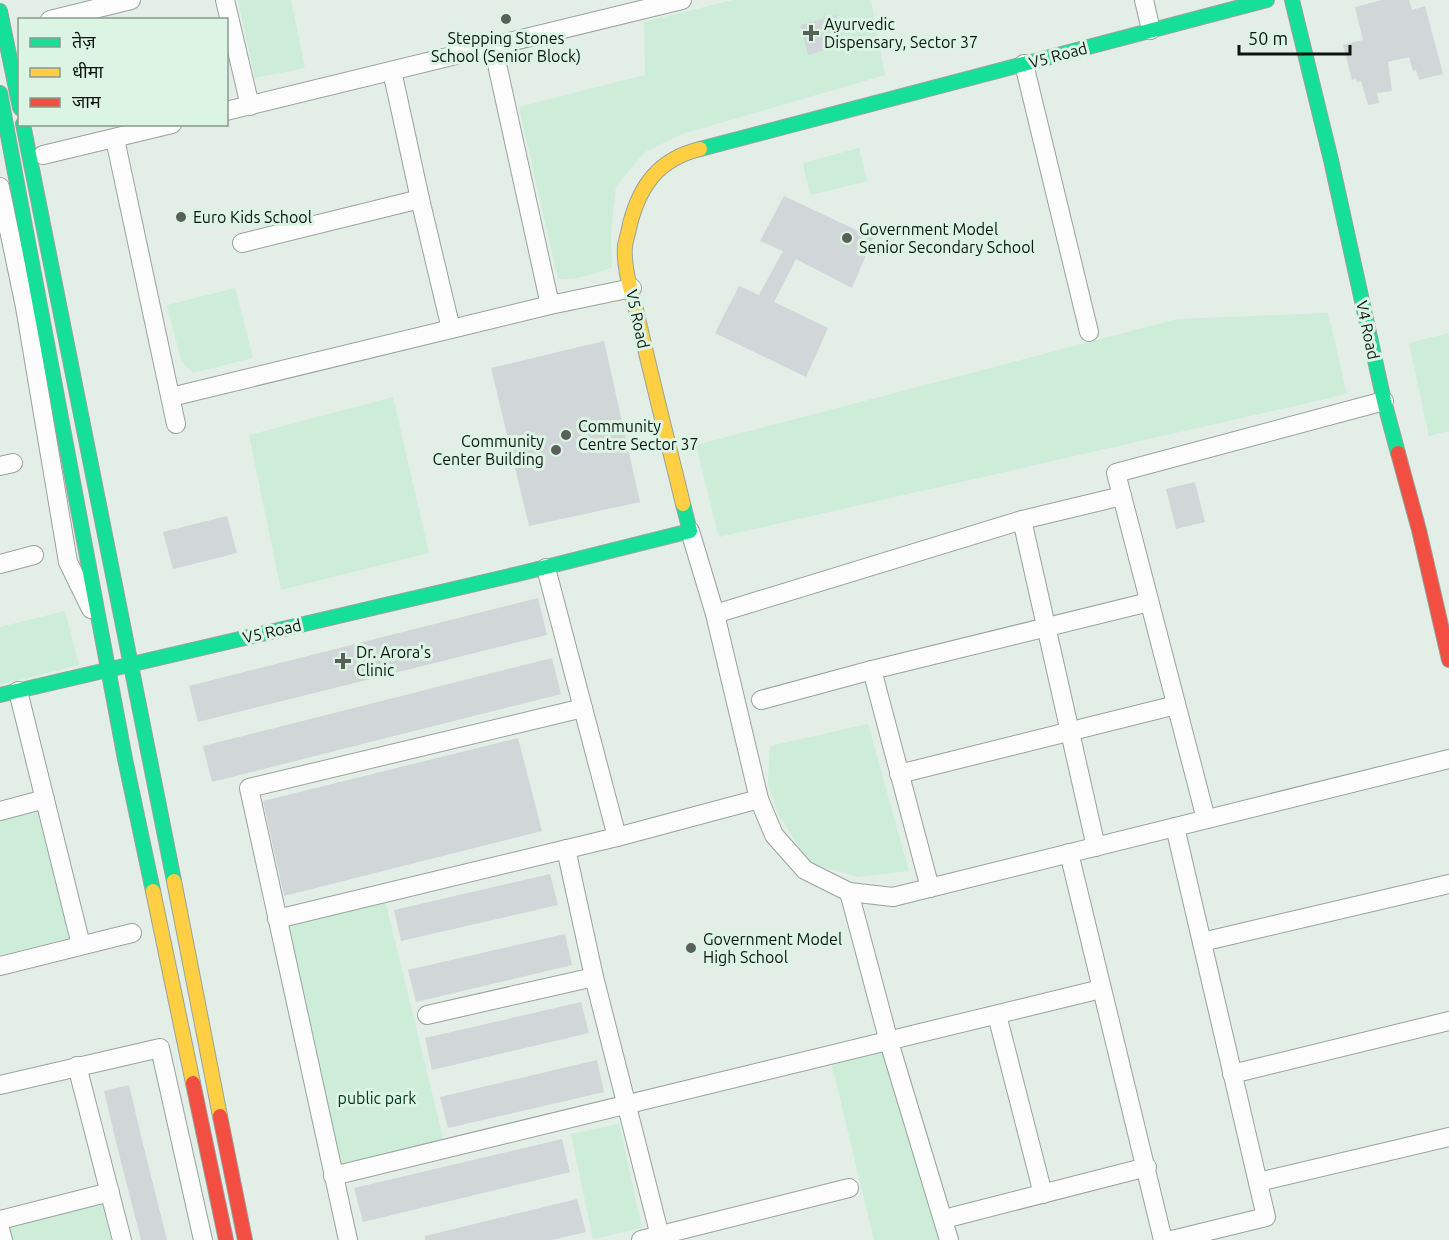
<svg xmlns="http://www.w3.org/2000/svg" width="1449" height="1240" viewBox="0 0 1449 1240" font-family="Ubuntu,'Noto Sans Devanagari',sans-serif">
  <rect width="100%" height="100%" fill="#e2eee6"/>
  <g fill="#cdedd8">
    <polygon points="238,0 291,0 305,68 255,78"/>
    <path d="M733 0H871L885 75 682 134 645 152 616 186 611 232 612 267C595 274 576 280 558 279L519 107 645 75 644 22Z"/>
    <polygon points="859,148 867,181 810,195 803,163"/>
    <polygon points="235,288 253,358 193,373 181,360 167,305"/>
    <polygon points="1328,313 1347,394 719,537 696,445 1177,319"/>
    <polygon points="1449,333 1449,431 1429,436 1409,343"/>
    <polygon points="393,397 429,553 281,590 249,435"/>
    <polygon points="65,611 79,665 0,685 0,627"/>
    <polygon points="868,724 909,871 857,877 808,862 778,813 768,783 770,746"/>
    <polygon points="38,811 70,938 0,955 0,820"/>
    <polygon points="385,900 444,1142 335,1169 284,923"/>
    <polygon points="893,1046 940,1240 874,1240 831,1061"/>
    <polygon points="619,1124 642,1228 593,1239 571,1134"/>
    <polygon points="102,1201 111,1240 13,1240 9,1223"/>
  </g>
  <g fill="#d1d7d8">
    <polygon points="1382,0 1409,0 1412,10 1425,6 1443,74 1419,80 1416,70 1413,71 1409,57 1388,62 1392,91 1377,93 1379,103 1368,105 1361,81 1357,82 1356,79 1352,80 1343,45 1363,40 1355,7"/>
    <polygon points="836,15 844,44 808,55 800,25"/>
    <polygon points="784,196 873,238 852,288 796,259 774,302 828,328 806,377 715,333 739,286 759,295 783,251 760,241"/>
    <polygon points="604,341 640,502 529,526 491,368"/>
    <polygon points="1195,482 1205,522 1176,529 1166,489"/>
    <polygon points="227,516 237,553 173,569 163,532"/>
    <polygon points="538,598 547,635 198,722 189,686"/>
    <polygon points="552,658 561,694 212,782 203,746"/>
    <polygon points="518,738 542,831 284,896 263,801"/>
    <polygon points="550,874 558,905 401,941 394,910"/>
    <polygon points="565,934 572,965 416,1002 408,970"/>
    <polygon points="581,1002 589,1033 432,1070 425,1038"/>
    <polygon points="597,1060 604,1092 448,1128 440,1097"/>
    <polygon points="129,1085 142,1140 167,1240 141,1240 117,1146 104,1091"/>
    <polygon points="562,1139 570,1172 363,1222 354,1188"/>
    <polygon points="577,1199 586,1232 552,1240 425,1240 425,1236"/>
  </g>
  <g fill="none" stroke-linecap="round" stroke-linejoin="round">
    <defs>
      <g id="street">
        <polyline points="225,0 250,106"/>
        <polyline points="1144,0 1151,30"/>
        <polyline points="50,20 131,0"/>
        <polyline points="493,46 550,305"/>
        <polyline points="1024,64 1089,332"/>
        <polyline points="392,71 420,199 451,329"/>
        <polyline points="226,111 682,0"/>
        <polyline points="115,139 176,424"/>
        <polyline points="43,155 172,124"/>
        <polyline points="0,187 25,307 68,562 91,609"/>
        <polyline points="242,243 420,199"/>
        <polyline points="171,397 550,305 632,288"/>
        <polyline points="0,466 13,463"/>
        <polyline points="1022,520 1096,847"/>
        <polyline points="690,531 715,614 759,799 774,835 805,870 849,892 893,897 1449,759"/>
        <polyline points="0,564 34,555"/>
        <polyline points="546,568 617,837"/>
        <polyline points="715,614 1022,520 1122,496"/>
        <polyline points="872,670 930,888"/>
        <polyline points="18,691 81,945"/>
        <polyline points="761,700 872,670 1149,602"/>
        <polyline points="899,774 1176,705"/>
        <polyline points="0,811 45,799"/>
        <polyline points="1206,819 1116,473 1384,401"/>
        <polyline points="566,849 594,977 661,1240"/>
        <polyline points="1069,853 1163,1240"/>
        <polyline points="849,892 889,1042 949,1240"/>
        <polyline points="277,919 617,837 759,799"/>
        <polyline points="1202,942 1449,884"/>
        <polyline points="0,966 132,933"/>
        <polyline points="427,1015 594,977"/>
        <polyline points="997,1015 1043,1194"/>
        <polyline points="77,1066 122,1240"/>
        <polyline points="1232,1074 1449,1021"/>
        <polyline points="0,1085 160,1048 203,1240"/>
        <polyline points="333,1176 1101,989"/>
        <polyline points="1258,1182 1449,1137"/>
        <polyline points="944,1219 1147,1167"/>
        <polyline points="0,1220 110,1192"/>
        <polyline points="0,1229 3,1240"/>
        <polyline points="348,1240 249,788 583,708"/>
        <polyline points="641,1240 849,1188"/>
        <polyline points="1172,1240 1266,1217 1175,827"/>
      </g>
      <g id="fast">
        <polyline points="1292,0 1331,160 1384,401 1398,453"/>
        <polyline points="0,11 20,108"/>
        <polyline points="0,93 125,759 153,891"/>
        <polyline points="23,124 174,881"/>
        <polyline points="700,149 1267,0"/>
        <polyline points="0,695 518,574 690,531 683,504"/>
      </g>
      <g id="slow">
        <path d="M683 504C668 442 652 380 638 318 633 295 623 270 625 246 626 239 629 231 630 224 640 185 659 159 700 149"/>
        <polyline points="174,881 220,1116"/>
        <polyline points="153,891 193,1083"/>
      </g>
      <g id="jam">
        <polyline points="1398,453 1419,530 1449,660"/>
        <polyline points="193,1083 226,1240"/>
        <polyline points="220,1116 245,1240"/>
      </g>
    </defs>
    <use href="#street" stroke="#99a39d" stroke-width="20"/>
    <use href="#fast" stroke="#99a39d" stroke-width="16"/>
    <use href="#slow" stroke="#99a39d" stroke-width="16"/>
    <use href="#jam" stroke="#99a39d" stroke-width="16"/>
    <use href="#street" stroke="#fbfcfb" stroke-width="18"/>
    <use href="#fast" stroke="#16e098" stroke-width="14"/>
    <use href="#slow" stroke="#ffcf43" stroke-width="14"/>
    <use href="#jam" stroke="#f24e42" stroke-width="14"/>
  </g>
  <g fill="#57615a" stroke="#dcf4e4" stroke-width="2">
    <circle cx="506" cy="19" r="6"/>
    <path d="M808 24h6v6h6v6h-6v6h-6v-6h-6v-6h6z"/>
    <circle cx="181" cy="217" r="6"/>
    <circle cx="847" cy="238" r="6"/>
    <circle cx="566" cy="435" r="6"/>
    <circle cx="556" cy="450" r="6"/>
    <path d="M340 652h6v6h6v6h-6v6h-6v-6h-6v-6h6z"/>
    <circle cx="691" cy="948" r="6"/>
  </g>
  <g text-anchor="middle" stroke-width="6" stroke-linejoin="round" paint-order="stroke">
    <g font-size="16" fill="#0c150f" stroke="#dcf4e4" text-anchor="start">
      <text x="824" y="30">Ayurvedic<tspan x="824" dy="18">Dispensary, Sector 37</tspan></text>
      <text x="506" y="44" text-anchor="middle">Stepping Stones<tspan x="506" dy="18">School (Senior Block)</tspan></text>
      <text x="193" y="223">Euro Kids School</text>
      <text x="859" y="235">Government Model<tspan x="859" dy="18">Senior Secondary School</tspan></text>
      <text x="578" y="432">Community<tspan x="578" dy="18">Centre Sector 37</tspan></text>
      <text x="544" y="447" text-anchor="end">Community<tspan x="544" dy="18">Center Building</tspan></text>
      <text x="356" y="658">Dr. Arora's<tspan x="356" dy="18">Clinic</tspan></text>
      <text x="703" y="945">Government Model<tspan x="703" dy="18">High School</tspan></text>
    </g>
    <g font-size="16" fill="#0c150f" stroke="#dcf4e4">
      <text transform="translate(1058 55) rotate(-15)" y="6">V5 Road</text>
      <text transform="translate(638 319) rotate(78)" y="6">V5 Road</text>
      <text transform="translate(1368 330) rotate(78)" y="6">V4 Road</text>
      <text transform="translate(272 631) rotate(-13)" y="6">V5 Road</text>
    </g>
    <g font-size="16" fill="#01331b" stroke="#dcf4e4">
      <text x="377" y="1104">public park</text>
    </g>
  </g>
  <rect x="18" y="18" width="210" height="108" fill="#dcf4e4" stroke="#899b8f" stroke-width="1.5"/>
  <rect x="30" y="38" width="30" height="9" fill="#16e098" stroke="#899b8f" stroke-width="1.5"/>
  <text x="72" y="48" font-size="18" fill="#0c150f">तेज़</text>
  <rect x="30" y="68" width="30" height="9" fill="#ffcf43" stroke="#899b8f" stroke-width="1.5"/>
  <text x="72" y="78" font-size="18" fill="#0c150f">धीमा</text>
  <rect x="30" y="98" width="30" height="9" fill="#f24e42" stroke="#899b8f" stroke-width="1.5"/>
  <text x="72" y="108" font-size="18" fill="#0c150f">जाम</text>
  <path d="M1239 45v9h111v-9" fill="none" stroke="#0c150f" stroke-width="3"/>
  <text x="1248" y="45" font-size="18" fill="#0c150f" stroke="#dcf4e4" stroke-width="4.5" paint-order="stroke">50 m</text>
</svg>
